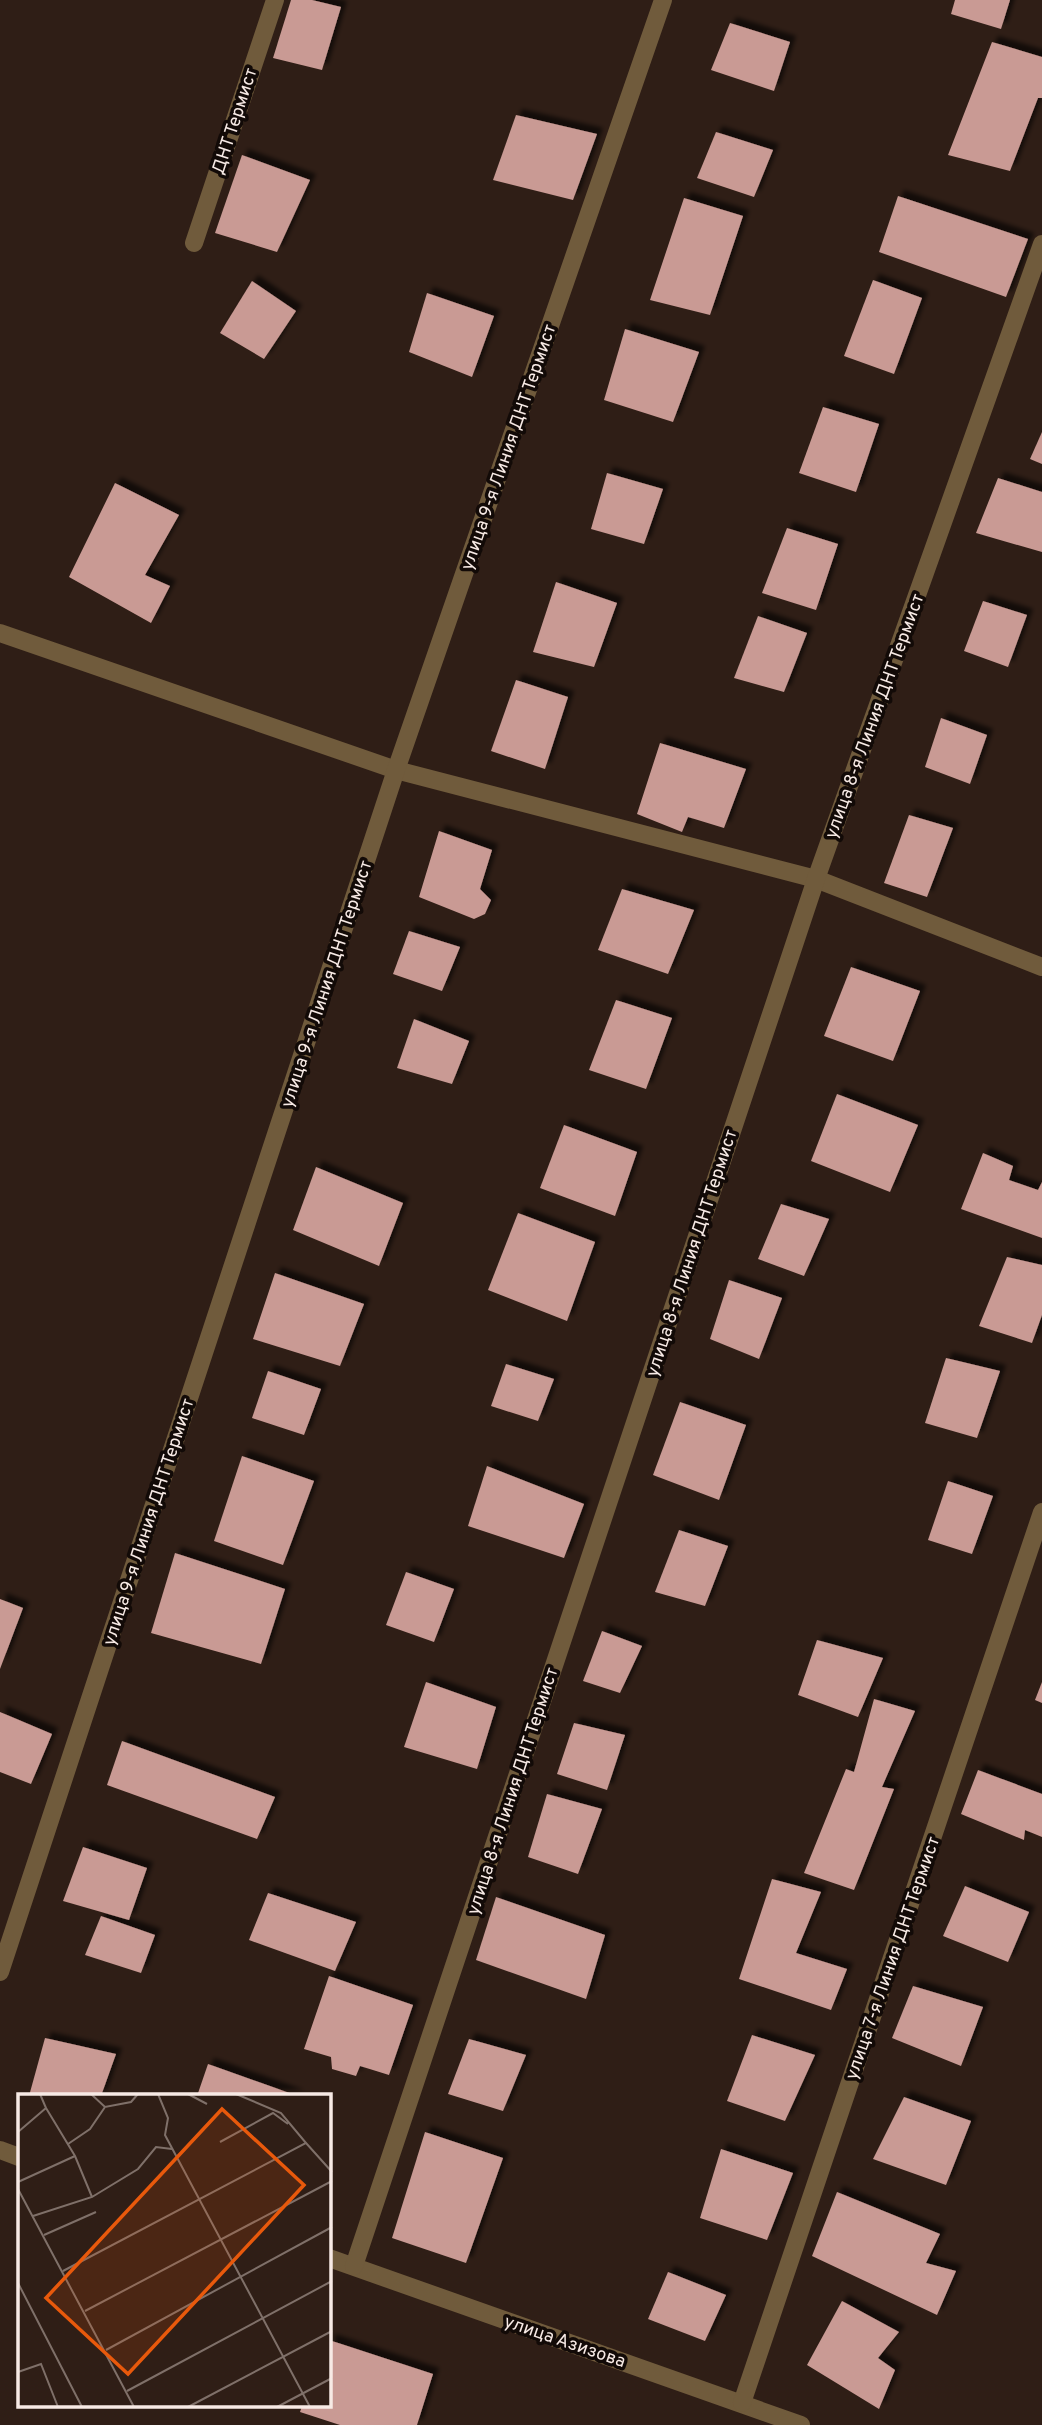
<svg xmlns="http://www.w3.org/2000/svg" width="1042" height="2425" viewBox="0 0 1042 2425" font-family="Overpass,sans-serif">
  <defs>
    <filter id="shadow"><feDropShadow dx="6" dy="-6" stdDeviation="2" flood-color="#0009"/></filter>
  </defs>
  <rect width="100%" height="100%" fill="#2f1e16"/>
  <g fill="#c99a94" filter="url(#shadow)">
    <polygon points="291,0 312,0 341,7 322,70 273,58"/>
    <polygon points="955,0 1010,0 1001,29 951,14"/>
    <polygon points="730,23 790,42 774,91 711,70"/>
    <polygon points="992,42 1042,57 1042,98 1038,98 1010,171 948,155"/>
    <polygon points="516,115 597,134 573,200 493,180"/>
    <polygon points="716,132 773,150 754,197 697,178"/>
    <polygon points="242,155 310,180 277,252 215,233"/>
    <polygon points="898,196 1028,239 1006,297 879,252"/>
    <polygon points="684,198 743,216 710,315 650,300"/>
    <polygon points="873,280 922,298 894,374 844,356"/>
    <polygon points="252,281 296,311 264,359 220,333"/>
    <polygon points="427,293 494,316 472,377 409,352"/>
    <polygon points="625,329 699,352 673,422 604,400"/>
    <polygon points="823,407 879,424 856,492 799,473"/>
    <polygon points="1042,432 1042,464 1030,459"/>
    <polygon points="607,473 663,489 644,544 591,529"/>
    <polygon points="998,478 1042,492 1042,552 976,533"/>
    <polygon points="115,483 179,515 145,575 170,586 151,623 69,577"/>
    <polygon points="787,528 838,544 816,610 762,593"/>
    <polygon points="556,582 617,603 594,667 533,652"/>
    <polygon points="983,601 1027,615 1008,667 964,651"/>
    <polygon points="758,616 807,633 784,692 734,678"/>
    <polygon points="516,680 568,697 545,769 491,751"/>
    <polygon points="941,718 987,735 970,784 925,767"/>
    <polygon points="660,743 746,769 724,828 688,817 682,832 637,814"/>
    <polygon points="909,815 953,828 927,897 884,883"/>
    <polygon points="439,831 492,850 480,889 491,900 485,914 474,919 419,897"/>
    <polygon points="622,889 694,910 668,974 598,950"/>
    <polygon points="409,931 460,947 442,991 393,974"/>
    <polygon points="851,967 920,991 893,1061 824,1036"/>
    <polygon points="616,1000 672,1018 646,1089 589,1070"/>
    <polygon points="414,1019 469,1041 452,1084 397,1068"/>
    <polygon points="837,1094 918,1125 890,1192 811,1161"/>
    <polygon points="564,1125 637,1152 615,1216 540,1188"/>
    <polygon points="983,1153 1013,1166 1009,1180 1038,1190 1042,1182 1042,1238 961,1209"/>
    <polygon points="316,1167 403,1203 379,1266 293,1230"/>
    <polygon points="781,1204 829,1219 804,1276 758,1259"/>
    <polygon points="518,1213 595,1242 567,1321 488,1290"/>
    <polygon points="1007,1257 1042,1265 1042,1315 1032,1343 979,1326"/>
    <polygon points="275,1273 364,1304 340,1366 253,1339"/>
    <polygon points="729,1280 782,1298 759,1359 710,1339"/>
    <polygon points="946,1358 1000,1371 977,1438 925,1423"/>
    <polygon points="506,1364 554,1379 538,1421 491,1406"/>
    <polygon points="268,1371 321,1389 304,1435 252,1418"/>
    <polygon points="680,1402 746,1425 719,1500 653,1475"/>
    <polygon points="242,1456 314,1481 283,1565 214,1541"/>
    <polygon points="487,1466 584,1504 564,1558 468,1526"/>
    <polygon points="948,1481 993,1496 972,1554 928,1540"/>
    <polygon points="679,1530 728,1546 705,1606 655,1592"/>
    <polygon points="175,1553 285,1589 261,1664 151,1633"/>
    <polygon points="406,1572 454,1589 434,1642 386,1625"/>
    <polygon points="0,1599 23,1608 0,1669"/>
    <polygon points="602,1631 642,1646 620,1693 583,1681"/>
    <polygon points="817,1640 883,1658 858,1717 798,1695"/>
    <polygon points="426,1682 496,1707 477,1769 404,1747"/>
    <polygon points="1042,1682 1042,1703 1035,1700"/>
    <polygon points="874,1699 915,1711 882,1787 894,1789 854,1890 804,1873 846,1769 854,1772"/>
    <polygon points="0,1712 52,1734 31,1784 0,1772"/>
    <polygon points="574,1723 625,1735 607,1790 557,1774"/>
    <polygon points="122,1741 275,1797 257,1839 107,1785"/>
    <polygon points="978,1770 1042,1794 1042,1837 1025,1830 1024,1840 961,1814"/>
    <polygon points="547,1794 602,1809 578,1874 528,1857"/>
    <polygon points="83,1847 147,1868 129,1920 63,1901"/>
    <polygon points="772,1879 821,1892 796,1953 847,1969 831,2010 739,1979"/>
    <polygon points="965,1886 1029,1912 1008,1962 943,1936"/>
    <polygon points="268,1893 356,1922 335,1971 249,1940"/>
    <polygon points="496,1897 605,1935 586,1999 476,1960"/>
    <polygon points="101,1916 155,1935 141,1973 85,1955"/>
    <polygon points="329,1976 413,2005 389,2075 360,2066 356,2076 332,2069 331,2057 304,2049"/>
    <polygon points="913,1986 983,2007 961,2066 892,2038"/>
    <polygon points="752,2035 815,2055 785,2121 727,2101"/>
    <polygon points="45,2038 116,2054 101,2096 29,2096"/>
    <polygon points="469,2039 526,2055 503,2111 448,2094"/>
    <polygon points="208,2064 298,2096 197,2096"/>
    <polygon points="904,2097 971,2121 946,2185 873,2159"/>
    <polygon points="425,2132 503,2158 466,2263 392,2238"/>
    <polygon points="721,2149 793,2173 767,2240 700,2218"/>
    <polygon points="837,2192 940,2234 926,2263 956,2271 937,2315 812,2256"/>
    <polygon points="668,2272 726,2295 705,2341 648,2319"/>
    <polygon points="842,2301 899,2332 878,2358 895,2370 879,2409 807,2365"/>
    <polygon points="329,2340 433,2374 417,2425 340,2425 300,2412 302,2406 329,2406"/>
  </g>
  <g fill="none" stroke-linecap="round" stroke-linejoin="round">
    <g stroke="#705b3c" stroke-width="18">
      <polyline points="194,243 275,0"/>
      <polyline points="0,633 396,770 816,879 1042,967"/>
      <polyline points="0,1972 396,770 663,0"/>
      <polyline points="0,2150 19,2157"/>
      <polyline points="329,2258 801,2425"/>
      <polyline points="354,2266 816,879 1042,244"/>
      <polyline points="742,2403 1042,1512"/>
    </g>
  </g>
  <g text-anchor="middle" stroke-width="7" stroke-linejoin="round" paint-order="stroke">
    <g font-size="18" fill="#f7eae5" stroke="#120a07">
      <text transform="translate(234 121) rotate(-72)" y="6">ДНТ Термист</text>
      <text transform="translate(508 447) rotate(-71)" y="6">улица 9-я Линия ДНТ Термист</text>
      <text transform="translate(874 716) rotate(-70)" y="6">улица 8-я Линия ДНТ Термист</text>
      <text transform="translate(326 984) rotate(-72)" y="6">улица 9-я Линия ДНТ Термист</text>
      <text transform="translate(691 1253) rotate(-72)" y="6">улица 8-я Линия ДНТ Термист</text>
      <text transform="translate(148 1522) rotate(-72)" y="6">улица 9-я Линия ДНТ Термист</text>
      <text transform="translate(512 1791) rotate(-72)" y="6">улица 8-я Линия ДНТ Термист</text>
      <text transform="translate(892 1958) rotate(-71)" y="6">улица 7-я Линия ДНТ Термист</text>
      <text transform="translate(565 2341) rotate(19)" y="6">улица Азизова</text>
    </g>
  </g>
  <g transform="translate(18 2094)">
    <rect width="313" height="313" fill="#2f1e16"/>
    <path fill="none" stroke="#7f7069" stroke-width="2" d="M73 0 87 13 113 8 120 0M140 0 150 24 147 41 292 313M170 0 189 10M0 38 28 14 22 0M202 48 255 19 270 30M288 49 314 78M50 50 72 35 87 13M0 88 57 62M0 95 116 313M74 103 120 75 138 53 154 55M15 122 74 103 57 62 28 14M26 141 78 118M45 177 288 49 263 19 218 0M0 189 64 313M67 217 314 87M88 256 314 133M0 278 23 270 40 313M109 297 314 187M170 313 314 237M259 313 314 284"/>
    <path fill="#e8590c" fill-opacity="0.15" stroke="#e8590c" stroke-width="3.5" d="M204 15 286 91 110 280 28 204Z"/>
    <rect width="313" height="313" fill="none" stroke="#f7eae5" stroke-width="3.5"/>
  </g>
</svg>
